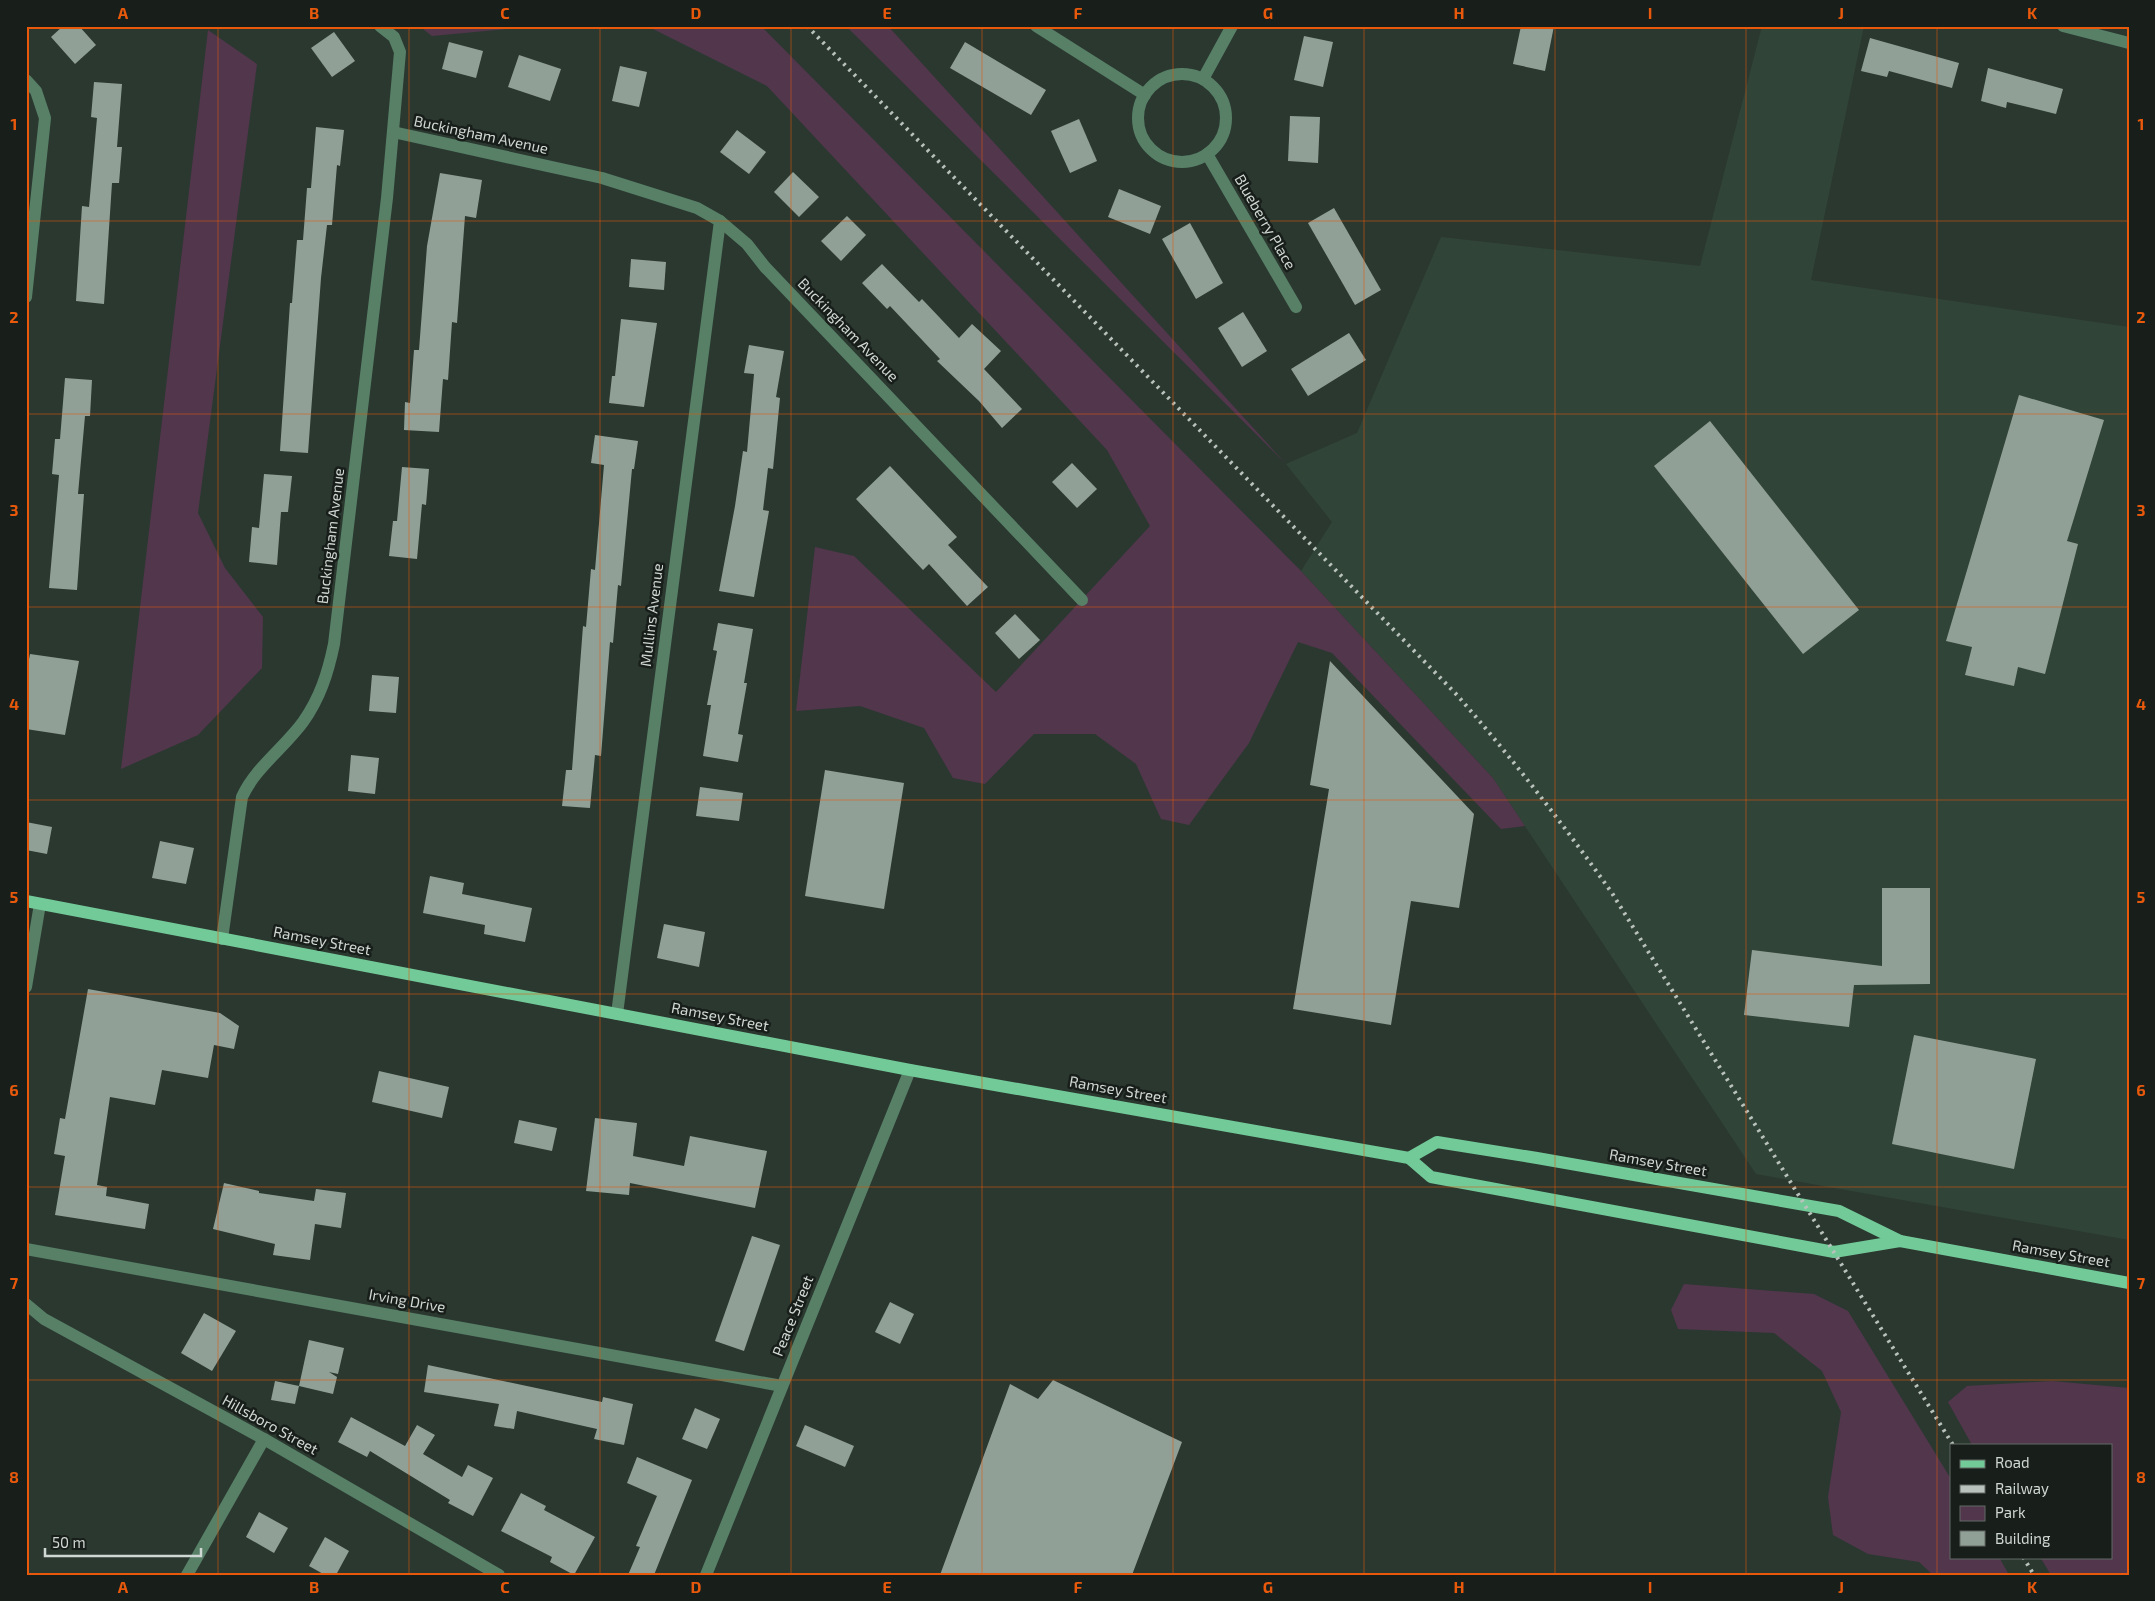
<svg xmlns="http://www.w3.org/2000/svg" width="2155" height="1601" viewBox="0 0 2155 1601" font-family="'Exo 2',sans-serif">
  <rect width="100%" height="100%" fill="#2b3830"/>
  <polygon fill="#314438" points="1762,26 1864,26 1811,280 2129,327 2129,1240 1756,1174 1493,778 1301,571 1332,522 1286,464 1357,433 1441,237 1700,266"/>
  <g fill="#51364c">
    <polygon points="419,26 541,26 432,36"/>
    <polygon points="647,26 761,26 1301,571 1493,778 1525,826 1501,829 1332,653 1298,642 1249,743 1189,825 1161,819 1136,764 1095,734 1034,734 985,784 953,778 924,728 860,706 796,711 815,547 854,556 996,692 1150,526 1107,450 767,86"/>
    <polygon points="846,26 888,26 1286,464"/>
    <polygon points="208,30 257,64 198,513 225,568 263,617 262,668 198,735 121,769"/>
    <polygon points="1684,1284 1814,1294 1848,1311 1951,1479 1951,1557 1999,1557 2009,1575 1933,1575 1919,1562 1868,1554 1833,1535 1828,1497 1841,1412 1822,1371 1774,1333 1678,1329 1671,1310"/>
    <polygon points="2052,1381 2129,1388 2129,1575 2051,1575 2040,1557 2111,1557 2111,1445 1972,1445 1948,1402 1967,1386"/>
  </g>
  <g fill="#91a096">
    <polygon points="63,26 79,26 96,45 75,64 51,37"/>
    <polygon points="1521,26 1554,26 1545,71 1513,64"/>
    <polygon points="334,32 355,61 332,77 311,48"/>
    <polygon points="1304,36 1333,42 1323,87 1294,80"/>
    <polygon points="1870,38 1959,63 1952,88 1889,71 1887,77 1861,71"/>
    <polygon points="449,42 483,51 476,78 442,69"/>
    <polygon points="965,42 1046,90 1031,115 950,68"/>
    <polygon points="519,55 561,69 550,101 508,87"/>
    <polygon points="620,66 647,72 639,107 612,101"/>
    <polygon points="1988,68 2063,89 2056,114 2007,102 2006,108 1981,101"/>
    <polygon points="94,82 122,84 117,147 122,147 119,183 112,183 104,304 76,301 82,206 89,207 97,118 91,117"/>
    <polygon points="1290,116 1320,117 1318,163 1288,161"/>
    <polygon points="1079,119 1097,161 1070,173 1051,131"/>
    <polygon points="316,127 344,130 340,166 337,165 332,225 327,225 321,278 308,453 280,451 290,303 292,303 297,240 303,240 307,188 311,188"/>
    <polygon points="737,130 766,152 749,174 720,152"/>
    <polygon points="793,172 819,197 799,217 774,192"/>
    <polygon points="440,173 482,180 476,218 465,216 457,323 452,322 448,380 443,379 439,432 404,430 405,402 410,403 414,350 419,350 427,246"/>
    <polygon points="1119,189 1161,206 1150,234 1108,217"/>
    <polygon points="1334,208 1381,290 1355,305 1308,223"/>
    <polygon points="847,216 866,235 841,261 821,241"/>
    <polygon points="1190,223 1223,283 1196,299 1162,239"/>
    <polygon points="631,259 666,262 664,290 629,287"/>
    <polygon points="882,264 919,302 922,299 959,338 972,324 1001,351 984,369 1022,409 1002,428 979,401 937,361 940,359 890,306 887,309 862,283"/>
    <polygon points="1243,312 1267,351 1242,367 1218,328"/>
    <polygon points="621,319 657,323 644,407 609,403 612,376 615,376"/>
    <polygon points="1349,333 1366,360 1308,396 1291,369"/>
    <polygon points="749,345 784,351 776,397 780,398 773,469 768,468 763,510 769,511 754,597 719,591 735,506 743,451 747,452 754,374 744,373"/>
    <polygon points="65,378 92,380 90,416 85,416 78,494 84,494 77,590 49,588 59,475 52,474 55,439 60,439"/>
    <polygon points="2019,395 2104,420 2067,541 2078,544 2045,674 2018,667 2014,686 1965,675 1972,647 1946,641"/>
    <polygon points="1710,421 1859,610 1803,654 1654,466"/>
    <polygon points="595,435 638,441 634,469 632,469 621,586 618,585 613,643 610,642 601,756 595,755 590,808 562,806 566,770 572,770 583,626 586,627 591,569 595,570 604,465 591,463"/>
    <polygon points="1072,463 1097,489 1077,508 1052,482"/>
    <polygon points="890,466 957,537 948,545 988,587 967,606 929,564 923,570 856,499"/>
    <polygon points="402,467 429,469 426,505 422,504 417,559 389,556 393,521 397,521"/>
    <polygon points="264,474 292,476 288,512 281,512 277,565 249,562 252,527 259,528"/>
    <polygon points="1015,614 1040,640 1019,659 995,633"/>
    <polygon points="718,623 753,629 744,683 747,683 738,734 743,735 738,762 703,756 711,705 707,705 717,651 713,650"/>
    <polygon points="30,654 79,661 65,735 26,729 26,676"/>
    <polygon points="1330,661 1474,814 1459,908 1411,901 1391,1025 1293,1009 1329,789 1310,785"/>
    <polygon points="372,675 399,677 396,713 369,711"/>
    <polygon points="351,755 379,758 375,794 348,791"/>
    <polygon points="825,770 904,783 884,909 805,896"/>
    <polygon points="700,787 743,793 739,821 696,816"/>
    <polygon points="26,822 52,827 47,854 26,850"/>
    <polygon points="160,841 194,848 186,884 152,878"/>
    <polygon points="430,876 464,883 462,894 532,908 525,942 484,934 485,925 423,913"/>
    <polygon points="1882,888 1930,888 1930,984 1854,985 1849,1027 1744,1015 1752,950 1882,966"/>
    <polygon points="664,924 705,932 699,967 657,958"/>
    <polygon points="88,989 220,1013 239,1026 234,1049 214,1045 208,1078 162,1070 155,1105 110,1097 97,1185 107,1187 106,1196 149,1204 145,1229 55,1215 65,1156 54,1154 60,1118 65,1119"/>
    <polygon points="1914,1035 2036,1059 2014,1169 1892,1144"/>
    <polygon points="379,1071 449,1087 442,1118 372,1102"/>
    <polygon points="595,1118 637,1123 633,1156 684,1166 690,1136 767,1151 755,1208 630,1183 629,1195 586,1191"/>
    <polygon points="519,1120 557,1128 552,1151 514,1143"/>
    <polygon points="224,1183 259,1191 259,1193 314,1201 316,1189 346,1193 341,1228 315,1224 310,1260 273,1255 275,1244 213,1229"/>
    <polygon points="752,1236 780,1245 744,1351 715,1341"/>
    <polygon points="890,1302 914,1314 900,1344 875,1332"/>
    <polygon points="204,1313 236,1331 212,1371 181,1353"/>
    <polygon points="309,1340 344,1348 338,1374 329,1372 337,1377 333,1394 299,1386"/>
    <polygon points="428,1365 602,1402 603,1397 633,1404 624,1445 594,1439 597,1429 517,1411 514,1429 494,1426 499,1404 424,1392"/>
    <polygon points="1053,1380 1182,1442 1132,1575 940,1575 1010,1384 1038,1399"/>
    <polygon points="275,1381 299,1386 295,1404 271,1400"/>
    <polygon points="695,1408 720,1419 707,1449 682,1439"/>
    <polygon points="351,1417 405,1446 417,1425 435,1435 423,1454 462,1477 468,1465 493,1478 473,1516 448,1503 450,1500 370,1451 367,1457 338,1442"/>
    <polygon points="805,1425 854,1446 845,1467 796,1446"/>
    <polygon points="637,1457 692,1480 654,1575 628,1575 640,1547 636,1546 657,1496 627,1483"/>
    <polygon points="521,1493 546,1506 544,1510 595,1537 574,1575 550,1562 552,1557 501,1531"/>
    <polygon points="259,1512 288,1528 274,1553 246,1537"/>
    <polygon points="325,1537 349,1551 336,1575 325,1575 309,1566"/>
  </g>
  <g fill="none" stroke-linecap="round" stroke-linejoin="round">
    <g stroke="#578067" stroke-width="12">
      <polyline points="1036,26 1145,95"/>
      <polyline points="2063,26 2129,43"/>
      <circle cx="1182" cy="118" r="44"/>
      <polyline points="1203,79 1232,26"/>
      <polyline points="26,80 36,91 45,118 26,297"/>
      <polyline points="393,132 602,178 697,208 720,221 747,244 765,267 1082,600"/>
      <polyline points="1207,154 1296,307"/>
      <path d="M222 939 242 797C255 768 284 748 303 722 320 698 328 673 334 644L387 198 400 52 394 37 380 26"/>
      <polyline points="26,987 40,904"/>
      <polyline points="617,1014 720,221"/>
      <polyline points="26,1249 782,1386"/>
      <polyline points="26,1304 44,1319 264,1439 499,1575"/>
      <polyline points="187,1575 264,1439"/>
      <polyline points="706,1575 910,1070"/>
    </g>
    <g stroke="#72ca98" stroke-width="12">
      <polyline points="26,901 910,1070 1409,1158 1431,1177 1834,1252 1900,1241"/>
      <polyline points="1409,1158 1437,1142 1537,1158 1839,1211 1900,1241 2129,1283"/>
    </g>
    <g stroke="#b9c2bc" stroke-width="4" stroke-dasharray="2.5 5" stroke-linecap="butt">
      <path d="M807 26 1457 695C1512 758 1563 824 1612 893L1953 1445"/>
      <polyline points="2023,1557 2034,1575"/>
    </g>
  </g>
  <path fill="none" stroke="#e8590c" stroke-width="1" stroke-opacity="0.55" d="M218 26V1575M409 26V1575M600 26V1575M791 26V1575M982 26V1575M1173 26V1575M1364 26V1575M1555 26V1575M1746 26V1575M1937 26V1575M26 221H2129M26 414H2129M26 607H2129M26 800H2129M26 994H2129M26 1187H2129M26 1380H2129"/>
  <g text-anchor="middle" stroke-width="5" stroke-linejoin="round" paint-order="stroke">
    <g font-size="15" fill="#d0d8d3" stroke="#181e1a">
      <text transform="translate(481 135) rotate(12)" y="5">Buckingham Avenue</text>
      <text transform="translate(1265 222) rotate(60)" y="5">Blueberry Place</text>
      <text transform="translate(848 330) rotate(46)" y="5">Buckingham Avenue</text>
      <text transform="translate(331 536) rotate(-83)" y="5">Buckingham Avenue</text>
      <text transform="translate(652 615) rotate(-83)" y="5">Mullins Avenue</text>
      <text transform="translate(322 941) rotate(11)" y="5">Ramsey Street</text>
      <text transform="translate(720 1017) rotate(11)" y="5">Ramsey Street</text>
      <text transform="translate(1118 1090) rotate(10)" y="5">Ramsey Street</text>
      <text transform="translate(1658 1163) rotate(10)" y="5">Ramsey Street</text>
      <text transform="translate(2061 1254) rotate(10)" y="5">Ramsey Street</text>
      <text transform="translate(407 1301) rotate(10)" y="5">Irving Drive</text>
      <text transform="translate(793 1316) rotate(-68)" y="5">Peace Street</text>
      <text transform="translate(270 1425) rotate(29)" y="5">Hillsboro Street</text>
    </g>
  </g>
  <rect width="2155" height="1601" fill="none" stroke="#181e1a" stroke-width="55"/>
  <rect x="1950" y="1444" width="162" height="115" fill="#181e1a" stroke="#626864"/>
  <rect x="1960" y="1460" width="25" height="8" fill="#72ca98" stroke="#626864"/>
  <text x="1995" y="1468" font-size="15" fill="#d0d8d3">Road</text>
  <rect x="1960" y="1485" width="25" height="8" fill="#b9c2bc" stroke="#626864"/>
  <text x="1995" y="1494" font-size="15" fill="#d0d8d3">Railway</text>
  <rect x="1960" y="1506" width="25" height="15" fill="#51364c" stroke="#626864"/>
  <text x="1995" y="1518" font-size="15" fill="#d0d8d3">Park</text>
  <rect x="1960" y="1531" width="25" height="15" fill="#91a096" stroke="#626864"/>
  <text x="1995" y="1544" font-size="15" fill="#d0d8d3">Building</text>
  <path d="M45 1548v8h156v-8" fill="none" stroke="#d0d8d3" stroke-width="2.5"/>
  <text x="52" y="1548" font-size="15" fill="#d0d8d3" stroke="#181e1a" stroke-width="4" paint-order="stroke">50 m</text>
  <rect x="28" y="28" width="2100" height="1546" fill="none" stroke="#e8590c" stroke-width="2"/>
  <g font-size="16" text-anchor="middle" font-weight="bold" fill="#e8590c">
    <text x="123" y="19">A</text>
    <text x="314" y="19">B</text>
    <text x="505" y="19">C</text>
    <text x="696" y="19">D</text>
    <text x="887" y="19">E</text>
    <text x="1078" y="19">F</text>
    <text x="1268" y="19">G</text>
    <text x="1459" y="19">H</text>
    <text x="1650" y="19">I</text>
    <text x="1841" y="19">J</text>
    <text x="2032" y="19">K</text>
    <text x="14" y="130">1</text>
    <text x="2141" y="130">1</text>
    <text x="14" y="323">2</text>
    <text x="2141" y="323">2</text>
    <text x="14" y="516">3</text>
    <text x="2141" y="516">3</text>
    <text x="14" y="710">4</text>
    <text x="2141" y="710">4</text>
    <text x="14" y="903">5</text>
    <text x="2141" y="903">5</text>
    <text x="14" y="1096">6</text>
    <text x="2141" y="1096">6</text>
    <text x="14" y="1289">7</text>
    <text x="2141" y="1289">7</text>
    <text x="14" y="1483">8</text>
    <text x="2141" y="1483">8</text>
    <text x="123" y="1593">A</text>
    <text x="314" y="1593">B</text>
    <text x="505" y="1593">C</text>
    <text x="696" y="1593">D</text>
    <text x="887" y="1593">E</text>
    <text x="1078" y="1593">F</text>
    <text x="1268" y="1593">G</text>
    <text x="1459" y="1593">H</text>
    <text x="1650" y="1593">I</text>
    <text x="1841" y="1593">J</text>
    <text x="2032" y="1593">K</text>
  </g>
</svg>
